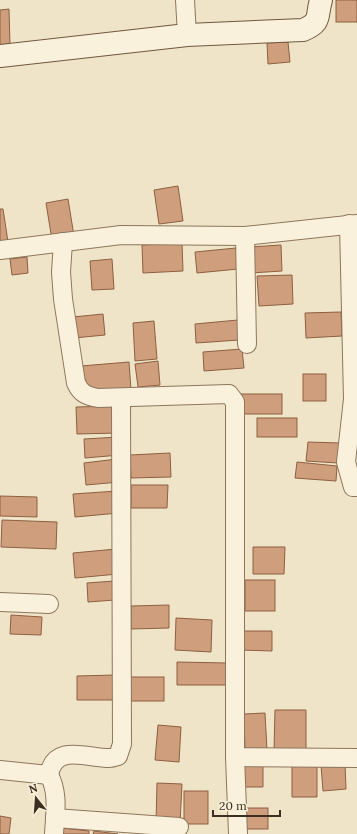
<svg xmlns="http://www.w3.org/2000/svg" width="357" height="834" viewBox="0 0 357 834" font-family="Lora,serif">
  <rect width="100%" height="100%" fill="#f0e4c8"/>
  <g fill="#cf9f7d" stroke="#8d5f41">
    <rect x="336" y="0" width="21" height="22"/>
    <polygon points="9,9 10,45 0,45 0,10"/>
    <polygon points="288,42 290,62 268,64 267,43"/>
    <polygon points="178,186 183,221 159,224 154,190"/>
    <polygon points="68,199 74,236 52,240 46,203"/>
    <polygon points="0,209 3,209 8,242 0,244"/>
    <polygon points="182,243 183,271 143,273 142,245"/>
    <polygon points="281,245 282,271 251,273 250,247"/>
    <polygon points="236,248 238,269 197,273 195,252"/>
    <polygon points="27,257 28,273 12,275 10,259"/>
    <polygon points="112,259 114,289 92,290 90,261"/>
    <polygon points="292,275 293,304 259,306 257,276"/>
    <polygon points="341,312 342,336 306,338 305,313"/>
    <polygon points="103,314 105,335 74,338 73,317"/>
    <polygon points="238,320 239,340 196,343 195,324"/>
    <polygon points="154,321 157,359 135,361 133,323"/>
    <polygon points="242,349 244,368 204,371 203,352"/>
    <polygon points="158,361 160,385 138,387 135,364"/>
    <polygon points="129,362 131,390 83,393 81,366"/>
    <rect x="303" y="374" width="23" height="27"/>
    <rect x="240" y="394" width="42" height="20"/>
    <polygon points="118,406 119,433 77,434 76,407"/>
    <rect x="257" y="418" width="40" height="19"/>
    <polygon points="119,437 120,455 85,458 84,439"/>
    <polygon points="308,442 340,443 338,463 306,461"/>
    <polygon points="170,453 171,477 131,478 130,455"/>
    <polygon points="117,459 119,482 86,485 84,463"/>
    <polygon points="297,462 337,466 336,481 295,478"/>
    <polygon points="131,485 168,485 167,508 131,508"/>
    <polygon points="117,491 119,513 75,517 73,494"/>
    <polygon points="0,496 37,497 37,517 0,516"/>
    <polygon points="2,520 57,522 56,549 1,547"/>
    <polygon points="253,547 285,547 284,574 253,574"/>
    <polygon points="116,549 118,574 75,578 73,553"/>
    <rect x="245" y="580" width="30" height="31"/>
    <polygon points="114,581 115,600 88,602 87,583"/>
    <polygon points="169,605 169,628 131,629 131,606"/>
    <polygon points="11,615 42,617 41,635 10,634"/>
    <polygon points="176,618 212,620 211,652 175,650"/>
    <polygon points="242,631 272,631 272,651 241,650"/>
    <polygon points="177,662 227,663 226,685 177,685"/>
    <polygon points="115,675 115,700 77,700 77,676"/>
    <rect x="128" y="677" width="36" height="24"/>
    <polygon points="275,710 306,710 306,751 274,751"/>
    <polygon points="265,713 267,750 245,751 244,714"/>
    <polygon points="158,725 181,727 179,762 155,760"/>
    <polygon points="317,763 317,797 292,797 292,764"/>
    <polygon points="345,764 346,789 323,791 321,765"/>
    <polygon points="263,765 263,787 240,787 239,766"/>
    <polygon points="157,783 182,784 180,824 156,823"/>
    <rect x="184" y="791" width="24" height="33"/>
    <rect x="241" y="808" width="27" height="21"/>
    <polygon points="0,816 11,818 9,834 0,834"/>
    <polygon points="62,828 89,831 89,834 61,834"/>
    <polygon points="94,831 118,834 93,834"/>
  </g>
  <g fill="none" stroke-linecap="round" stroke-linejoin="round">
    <defs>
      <g id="street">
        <polyline points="185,0 187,35"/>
        <polyline points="349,224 353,399 346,462 353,487 357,487"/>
        <polyline points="245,236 247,344"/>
        <path d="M63 242 61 272 63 299 76 383C81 394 87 396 98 398L229 394 235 402V757L357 758"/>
        <polyline points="0,250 121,235 245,236 357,224"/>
        <polyline points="0,602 49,604"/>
        <polyline points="235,757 238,834"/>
        <path d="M0 770 49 775C59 793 55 814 54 834"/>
        <path d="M49 775C54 743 87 758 109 758 112 758 115 757 118 756L122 744 121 398"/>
        <polyline points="55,818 179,827"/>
      </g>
      <path id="secondary" d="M0 56 187 35 303 30C322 22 316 17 321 0"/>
    </defs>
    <use href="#street" stroke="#8d765c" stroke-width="20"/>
    <use href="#secondary" stroke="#6f573f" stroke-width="24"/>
    <use href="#street" stroke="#faf1dc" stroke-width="18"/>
    <use href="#secondary" stroke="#faf1dc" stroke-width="22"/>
  </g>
  <g transform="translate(36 798) rotate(343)" stroke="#f7eed8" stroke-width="3" paint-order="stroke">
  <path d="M0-3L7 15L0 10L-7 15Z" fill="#3d2e20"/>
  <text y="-6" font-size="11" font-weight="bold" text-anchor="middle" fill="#3d2e20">N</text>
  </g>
  <path d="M213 810v6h67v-6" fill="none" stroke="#3d2e20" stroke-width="2"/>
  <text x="219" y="810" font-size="12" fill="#3d2e20" stroke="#f7eed8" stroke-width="3" paint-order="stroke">20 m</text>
</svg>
